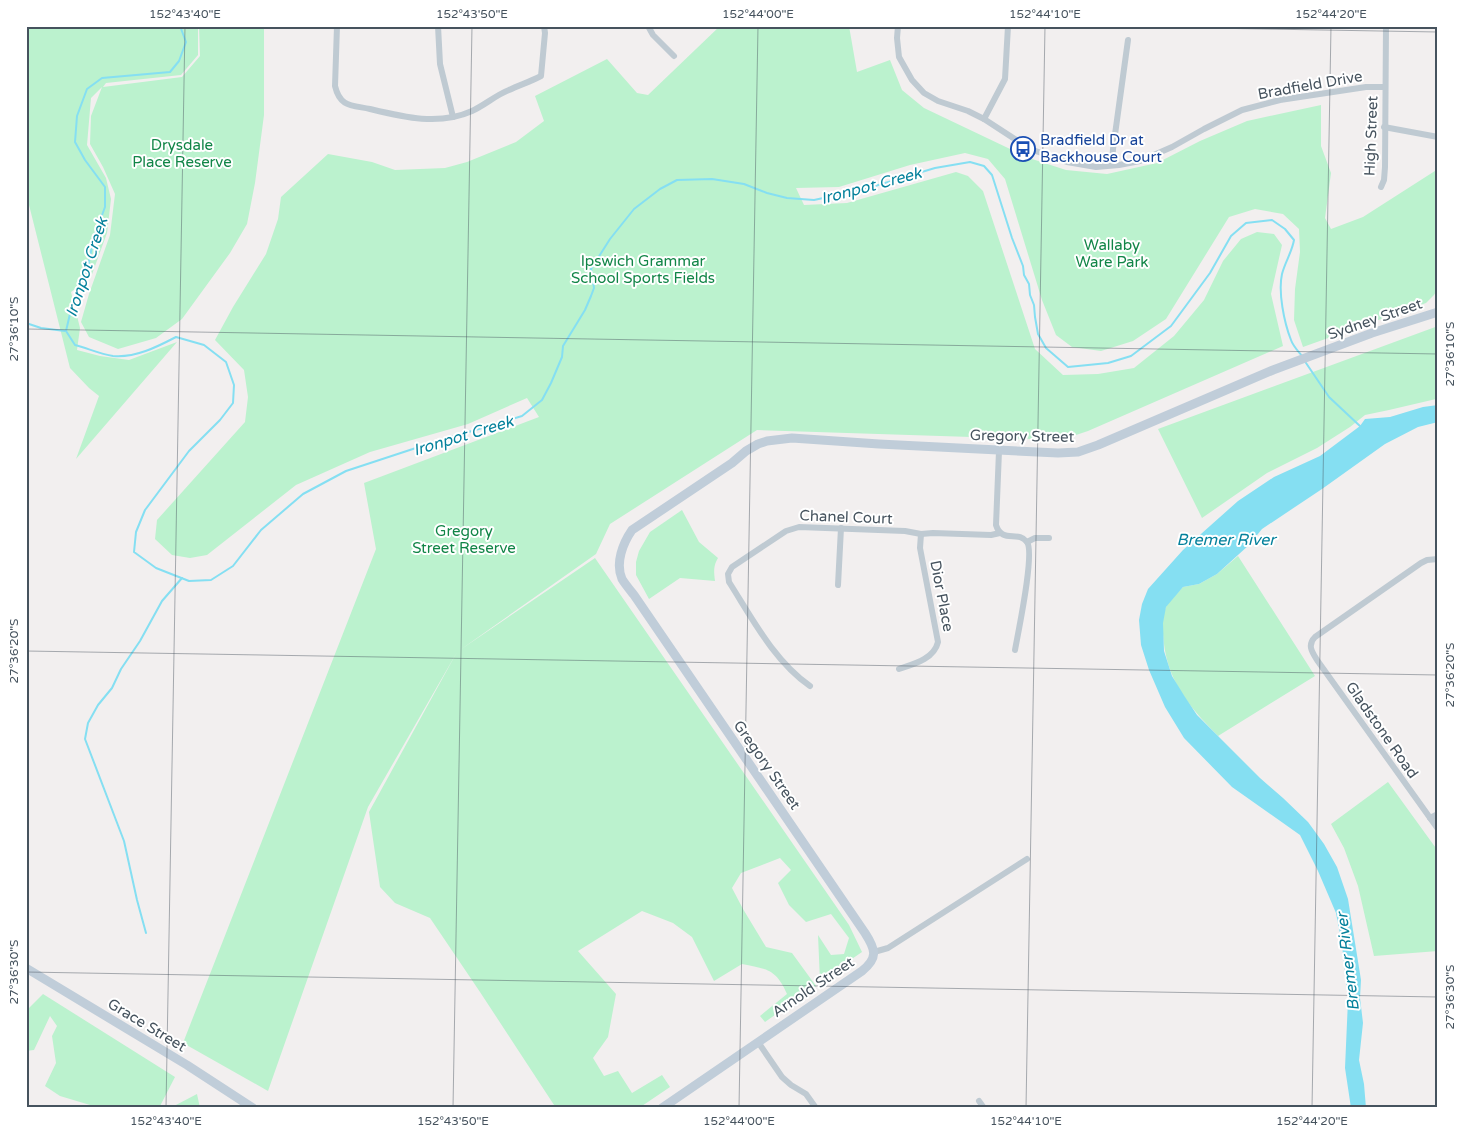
<svg xmlns="http://www.w3.org/2000/svg" width="1464" height="1134" viewBox="0 0 1464 1134" font-family="'Varela Round',sans-serif">
  <rect width="100%" height="100%" fill="#f2efef"/>
  <g fill="#bbf2ce">
    <polygon points="26,26 197,26 198,27 198,55 181,75 106,83 103,87 182,77 200,56 199,26 264,26 264,115 255,183 247,224 230,253 182,319 156,338 118,349 89,337 81,322 89,294 110,235 115,194 103,167 90,144 91,116 102,87 91,98 87,145 106,178 111,199 107,233 91,277 71,292 80,328 77,350 100,356 129,360 177,342 76,459 99,396 89,388 70,368 26,193"/>
    <path d="M720 26H849L857 72 890 60 902 90 924 108 1029 158 1066 170 1107 174 1157 163 1200 141 1247 121 1321 105V146L1331 173 1325 218 1331 229 1363 217 1438 169V288L1434 295 1426 303 1303 347 1294 320 1295 289 1300 252 1299 229 1283 214 1255 209 1229 217 1166 319 1133 341 1101 351 1072 347 1056 335 1042 300 1005 179 988 159 965 153 910 165 839 187 796 188 804 205 847 203 956 172 968 176 983 191 1035 349 1063 375 1098 374 1134 368 1174 336 1204 300 1223 261 1241 239 1257 232 1274 234 1282 245 1271 294 1283 346 1088 431 1061 440 757 430 610 524 596 554 460 650 595 558 849 925 862 952 820 981 818 935 831 955 844 954 849 938 831 914 806 922 789 905 778 883 791 870 780 858 741 873 732 888 743 909 766 947 792 953 816 986 765 1022 760 1016 787 994C776 969 767 969 742 964L714 981 692 937 673 923 642 911 578 951 616 994 608 1037 593 1058 604 1076 618 1071 632 1093 662 1075 670 1087 639 1108H556L480 992 430 918 395 903 380 887 369 812 457 652 368 807 268 1091 183 1043 376 549 364 483 539 417 527 398 468 424 370 452 296 485 207 555 190 558 172 555 155 539 157 520 245 422 248 397 244 370 215 340 233 307 266 254 278 219 281 197 328 154 372 162 395 170 445 168 467 162 516 142 544 121 535 96 607 59 637 93 648 95Z"/>
    <polygon points="1438,326 1438,385 1436,399 1389,410 1365,415 1350,427 1317,448 1267,473 1202,518 1158,429"/>
    <path d="M682 510 699 542 718 558C713 566 714 572 715 581L680 578 649 599 636 575V562L639 551 650 532Z"/>
    <path d="M1238 556 1315 676 1218 736C1187 704 1166 680 1163 634 1163 626 1162 615 1166 607 1169 600 1178 593 1183 587L1199 584 1217 574Z"/>
    <polygon points="1388,782 1438,851 1438,951 1374,956 1358,886 1344,848 1331,824"/>
    <polygon points="43,994 175,1077 159,1108 100,1108 60,1096 45,1086 56,1063 52,1036 57,1026 50,1016 34,1050 26,1051 26,1011"/>
    <polygon points="197,1094 200,1108 173,1108 174,1106"/>
  </g>
  <polygon fill="#85dff2" points="1438,405 1438,422 1418,427 1385,444 1322,489 1262,529 1249,545 1217,574 1199,584 1183,587 1166,607 1163,623 1164,651 1172,676 1185,697 1197,715 1260,778 1283,798 1308,822 1324,844 1337,867 1348,899 1361,980 1360,998 1363,1023 1359,1060 1364,1084 1366,1108 1351,1108 1345,1068 1348,1000 1342,945 1336,913 1318,871 1300,835 1232,787 1184,738 1165,707 1149,670 1141,645 1139,620 1142,604 1148,589 1183,550 1238,501 1274,477 1320,456 1360,426 1365,419 1390,417 1423,407"/>
  <g fill="none" stroke-linecap="round" stroke-linejoin="round">
    <g stroke="#85dff2" stroke-width="2">
      <path d="M180 26 186 42 179 61 170 72 102 78 87 89 77 116 75 142 85 160 105 187V207L94 237 87 271 73 301 66 331 75 345C87 348 100 354 113 356 135 358 157 347 176 337L204 345 226 362 234 385 233 403 220 420 189 451 145 510 136 532 134 552 156 568 189 581 211 580 233 566 261 530 303 494 346 471 425 445 522 416 542 400 551 383 562 357 563 346 585 310 591 296 594 288 591 269 610 239 634 209 660 189 677 180 712 179 744 184 767 193 787 198 814 200 865 189 935 168 970 162 984 166 992 175 1012 238 1023 266 1024 275 1029 284 1030 295 1034 305 1035 317 1038 334 1046 348 1068 367 1108 363 1131 356 1171 326 1210 273 1231 236 1246 223 1272 220 1285 229 1294 240C1292 252 1285 262 1282 274 1278 292 1284 322 1291 340 1293 346 1298 351 1302 356"/>
      <polyline points="26,323 41,328 65,331"/>
      <polyline points="1304,360 1329,397 1361,427"/>
      <polyline points="146,933 137,900 124,841 85,739 88,723 98,705 112,688 121,669 140,641 162,601 182,578"/>
    </g>
    <g stroke="#bfcad2" stroke-width="6">
      <path d="M337 26 335 86C340 107 351 105 370 109 403 117 439 126 472 111 485 105 496 95 509 90 519 85 530 82 541 76L545 33 544 26"/>
      <polyline points="438,26 440,64 453,117"/>
      <polyline points="648,26 653,35 674,56"/>
      <polyline points="898,26 897,38 899,57 912,80 924,93 938,101 968,111 984,119 1030,149 1067,162 1096,167 1119,165 1140,161 1172,147 1204,129 1242,110 1280,100 1366,87 1385,87"/>
      <polyline points="984,119 1005,79 1008,26"/>
      <polyline points="1384,127 1438,137"/>
      <polyline points="1112,165 1113,149 1128,40"/>
      <polyline points="1381,187 1384,180 1385,167 1386,26"/>
      <path d="M999 451 996 525C1002 544 1018 530 1027 542 1035 553 1018 633 1015 650"/>
      <polyline points="1027,542 1035,538 1049,538"/>
      <path d="M1438 559 1427 560 1421 563 1315 637C1307 645 1312 652 1317 660L1438 829"/>
      <polyline points="838,585 841,528"/>
      <path d="M899 669C914 664 934 659 938 642L920 548 921 534"/>
      <path d="M810 686C774 661 752 618 729 582L728 574 732 567 786 531 799 527 905 531 921 534 933 533 991 535 1000 533"/>
      <polyline points="1430,818 1438,814"/>
      <polyline points="874,952 888,948 1027,859"/>
      <polyline points="758,1042 782,1077 791,1085 806,1094 816,1108"/>
      <polyline points="979,1101 984,1108"/>
    </g>
    <g stroke="#c0cdd9" stroke-width="9">
      <polyline points="26,968 187,1065 253,1108"/>
      <path d="M662 1108 862 971C878 958 876 950 865 933L634 595C630 590 625 584 622 579 615 563 623 543 632 530L732 463 746 451 758 444 767 441 792 438 879 444 1058 453 1078 452 1098 445 1273 370 1372 333 1438 312"/>
    </g>
  </g>
  <path fill="none" stroke="#46535e" stroke-width="1" stroke-opacity="0.45" d="M1091 26 1438 32M26 329 1438 354M26 651 1438 675M26 972 1438 997M166 1108 185 26M453 1108 472 26M739 1108 758 26M1026 1108 1045 26M1312 1108 1331 26"/>
  <defs>
    <symbol id="bus-ring" viewBox="-11 -11 22 22"><circle r="9.5" fill="#fff" stroke="#1a4fb4" stroke-width="1.5"/><path d="M-5-6H5V4H4V6H2V4H-2V6H-4V4H-5ZM-3.5-4V0h7V-4ZM-3.5 1.2v1.5H-2V1.2ZM2 1.2v1.5H3.5V1.2Z" fill="#1a4fb4"/></symbol>
  </defs>
  <g fill-rule="evenodd">
    <use href="#bus-ring" x="1009" y="135" width="28" height="28"/>
  </g>
  <g text-anchor="middle" stroke-width="4" stroke-linejoin="round" paint-order="stroke">
    <g font-size="15" fill="#46535e" stroke="#fff">
      <text transform="translate(1310 85) rotate(-10)" y="5">Bradfield Drive</text>
      <text transform="translate(1371 136) rotate(-88)" y="5">High Street</text>
      <text transform="translate(1375 319) rotate(-19)" y="5">Sydney Street</text>
      <text transform="translate(1022 436) rotate(1)" y="5">Gregory Street</text>
      <text transform="translate(846 517) rotate(2)" y="5">Chanel Court</text>
      <text transform="translate(942 596) rotate(79)" y="5">Dior Place</text>
      <text transform="translate(1382 730) rotate(55)" y="5">Gladstone Road</text>
      <text transform="translate(767 765) rotate(55)" y="5">Gregory Street</text>
      <text transform="translate(813 987) rotate(-34)" y="5">Arnold Street</text>
      <text transform="translate(147 1025) rotate(31)" y="5">Grace Street</text>
    </g>
    <g font-size="15" fill="#164399" stroke="#fff" text-anchor="start">
      <text x="1040" y="145">Bradfield Dr at<tspan x="1040" dy="17">Backhouse Court</tspan></text>
    </g>
    <g font-size="15" fill="#118547" stroke="#fff">
      <text x="182" y="150">Drysdale<tspan x="182" dy="17">Place Reserve</tspan></text>
      <text x="1112" y="250">Wallaby<tspan x="1112" dy="17">Ware Park</tspan></text>
      <text x="643" y="266">Ipswich Grammar<tspan x="643" dy="17">School Sports Fields</tspan></text>
      <text x="464" y="536">Gregory<tspan x="464" dy="17">Street Reserve</tspan></text>
    </g>
    <g font-size="16" font-style="italic" fill="#04819c" stroke="#fff">
      <text transform="translate(871 185) rotate(-15)" y="6">Ironpot Creek</text>
      <text transform="translate(86 267) rotate(-72)" y="6">Ironpot Creek</text>
      <text transform="translate(463 435) rotate(-17)" y="6">Ironpot Creek</text>
      <text x="1226" y="545">Bremer River</text>
      <text transform="translate(1347 962) rotate(-97)" y="6">Bremer River</text>
    </g>
  </g>
  <rect width="1464" height="1134" fill="none" stroke="#ffffff" stroke-width="55"/>
  <rect x="28" y="28" width="1408" height="1078" fill="none" stroke="#46535e" stroke-width="2"/>
  <g font-size="12" text-anchor="middle" fill="#46535e">
    <text x="185" y="18">152°43'40"E</text>
    <text x="472" y="18">152°43'50"E</text>
    <text x="758" y="18">152°44'00"E</text>
    <text x="1045" y="18">152°44'10"E</text>
    <text x="1331" y="18">152°44'20"E</text>
    <text transform="translate(14 329) rotate(-90)" y="4">27°36'10"S</text>
    <text transform="translate(1450 354) rotate(-90)" y="4">27°36'10"S</text>
    <text transform="translate(14 651) rotate(-90)" y="4">27°36'20"S</text>
    <text transform="translate(1450 675) rotate(-90)" y="4">27°36'20"S</text>
    <text transform="translate(14 972) rotate(-90)" y="4">27°36'30"S</text>
    <text transform="translate(1450 997) rotate(-90)" y="4">27°36'30"S</text>
    <text x="166" y="1125">152°43'40"E</text>
    <text x="453" y="1125">152°43'50"E</text>
    <text x="739" y="1125">152°44'00"E</text>
    <text x="1026" y="1125">152°44'10"E</text>
    <text x="1312" y="1125">152°44'20"E</text>
  </g>
</svg>
